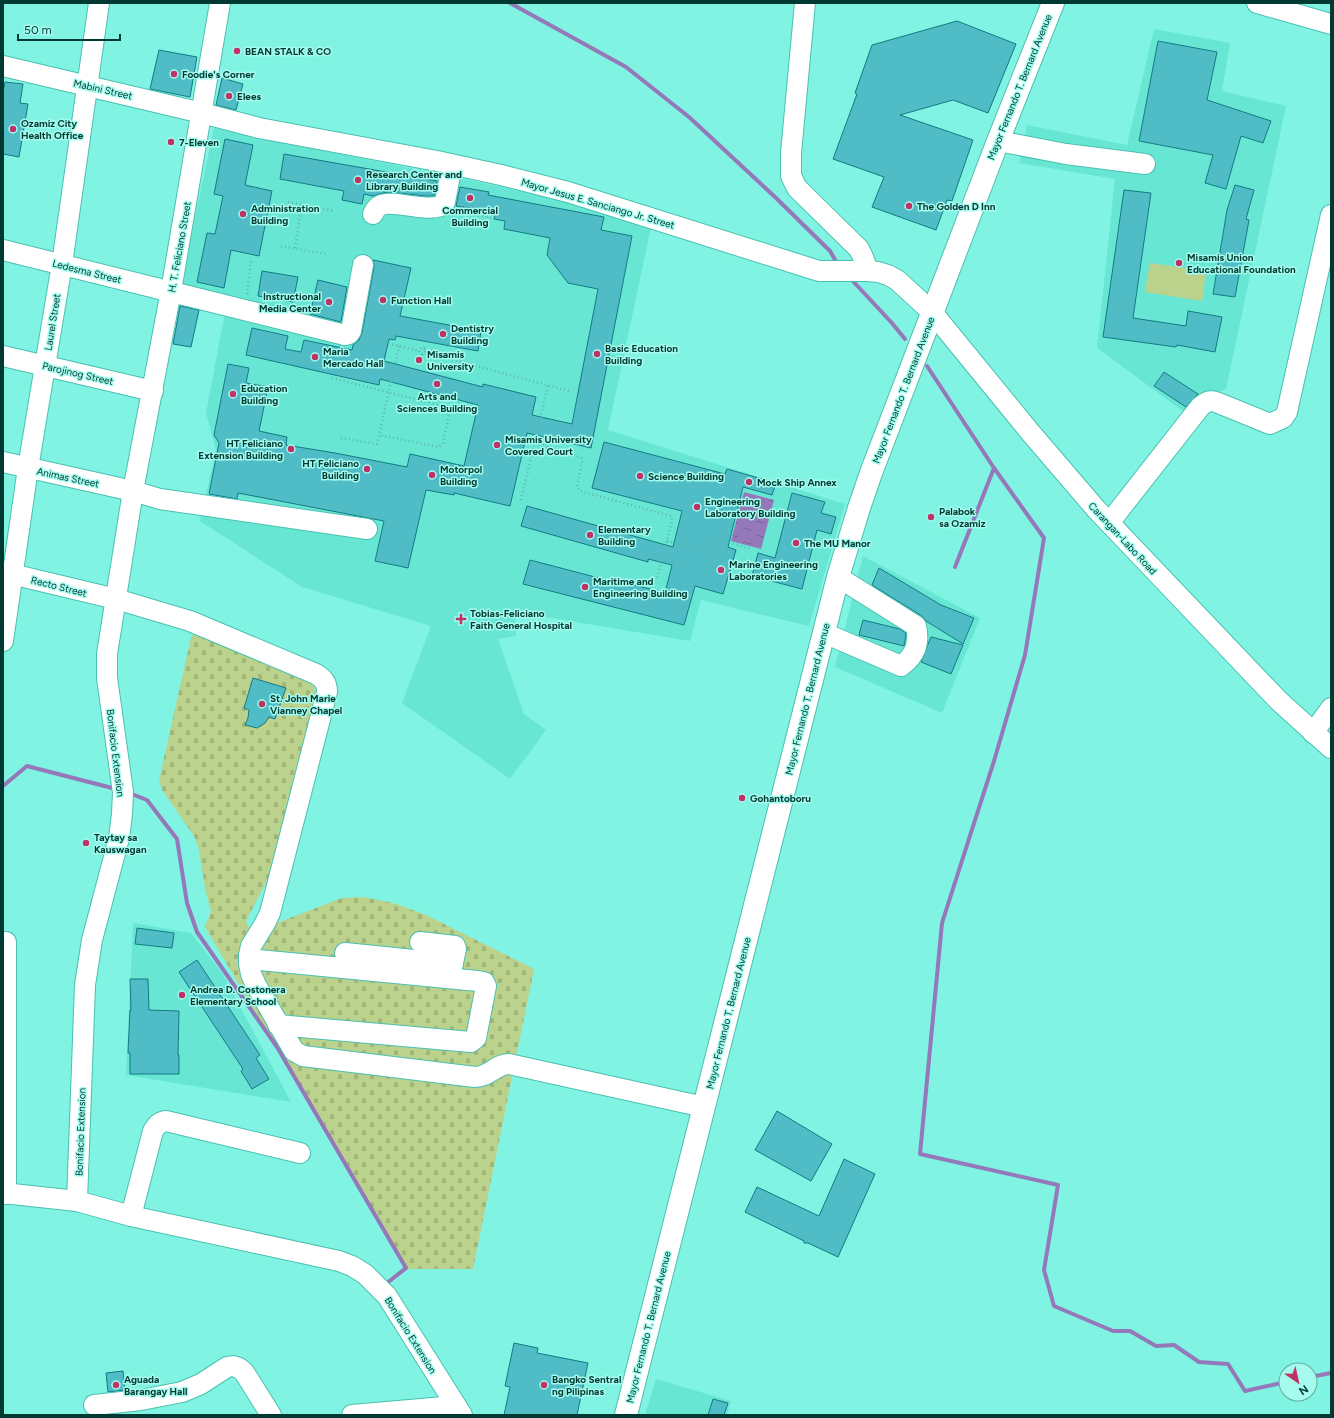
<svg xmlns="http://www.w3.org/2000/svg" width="1334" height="1418" viewBox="0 0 1334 1418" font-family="Figtree,sans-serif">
  <defs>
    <pattern id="cemetery-stones" width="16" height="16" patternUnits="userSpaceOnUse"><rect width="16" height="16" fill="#bbd28c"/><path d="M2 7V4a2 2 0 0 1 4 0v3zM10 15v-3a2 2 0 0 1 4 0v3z" fill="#9fb579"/></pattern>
    <pattern id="water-ripples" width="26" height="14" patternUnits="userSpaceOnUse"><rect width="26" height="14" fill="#9478b9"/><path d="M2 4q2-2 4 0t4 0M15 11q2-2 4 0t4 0" fill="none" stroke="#766397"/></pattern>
  </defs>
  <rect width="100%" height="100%" fill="#81f3e2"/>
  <g fill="#68e6d4">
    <polygon points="1154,29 1230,43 1222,91 1286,106 1226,389 1207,396 1187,414 1097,348 1115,179 1019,163 1027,125 1127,145"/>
    <polygon points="214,128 653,218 608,430 845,504 809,626 701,600 690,641 515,612 516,636 498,639 524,714 546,730 510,779 402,703 431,626 302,587 200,521 216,450 206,413 226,307 178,297"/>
    <polygon points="863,556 980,618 942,713 835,667"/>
    <polygon points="133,923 191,933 222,973 291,1102 126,1075"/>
    <polygon points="656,1379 731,1401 727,1415 645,1415"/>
  </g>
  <polygon fill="url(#cemetery-stones)" points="197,632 312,680 314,686 315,694 313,706 270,875 247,919 246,923 250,928 254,929 282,921 342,898 363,897 393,903 424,914 534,969 473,1269 408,1269 205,927 211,911 206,893 198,846 194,836 162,790 159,780 190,642 191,637"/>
  <polygon fill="#bbd28c" points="1150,263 1206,271 1202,301 1145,292"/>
  <polygon fill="url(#water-ripples)" points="744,492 774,500 761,549 731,541"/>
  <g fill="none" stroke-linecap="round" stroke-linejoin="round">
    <g stroke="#9478b9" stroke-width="4">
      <polyline points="510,3 626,67 689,117 775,197 830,251 838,265"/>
      <polyline points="851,279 891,322 905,339"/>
      <polyline points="927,366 994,468 955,567"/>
      <polyline points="994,468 1044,538 1025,655 994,761 942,923 920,1154 1058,1185 1044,1270 1054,1306 1113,1331 1130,1331 1156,1346 1174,1345 1199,1362 1228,1364 1245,1391 1286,1382"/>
      <polyline points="3,786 27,766 116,789"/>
      <polyline points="129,793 147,800 177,839 187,903 197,932 277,1047 406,1268 387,1283 389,1286"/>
      <polyline points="1310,1377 1331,1373"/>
    </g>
  </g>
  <g fill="#50bcc6" stroke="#137b82">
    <polygon points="957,21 1016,44 988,113 953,100 900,115 973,140 952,201 947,200 936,230 872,207 884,177 833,159 857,94 855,93 872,45"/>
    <polygon points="1158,41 1217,52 1207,100 1271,121 1263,143 1241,136 1226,189 1205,183 1213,155 1139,141"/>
    <polygon points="159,50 197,57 190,97 150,89"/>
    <polygon points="222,78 243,84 236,110 216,105"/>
    <polygon points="5,82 23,84 20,103 28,104 19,157 3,154 3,92"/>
    <polygon points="225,139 253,145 245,185 272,191 259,256 231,250 224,288 197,282 207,233 215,234 223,196 214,194"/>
    <polygon points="284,154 437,181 434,196 427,196 387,192 373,196 364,194 362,204 342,200 344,191 280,179"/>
    <polygon points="1235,185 1254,190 1246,219 1249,220 1235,297 1213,294 1227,210"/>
    <polygon points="460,187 489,192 488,195 604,217 601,230 632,236 591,448 527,433 510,506 454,493 454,495 426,490 408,568 375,561 384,521 238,493 237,499 209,494 219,443 214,435 228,364 249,368 246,383 268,387 259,431 287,437 286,445 335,453 407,467 410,454 464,466 478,405 380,379 379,385 246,355 252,328 288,336 285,349 301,352 304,340 352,350 353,345 359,340 362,333 374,267 373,260 411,268 400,316 481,331 478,351 396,336 395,340 389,339 384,361 483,387 483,384 536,397 532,415 572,424 598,289 568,283 547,255 550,238 504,229 505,221 494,219 496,212 456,206"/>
    <polygon points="1124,190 1151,193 1133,318 1186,326 1188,311 1222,317 1215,352 1177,345 1176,347 1103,337"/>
    <polygon points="262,271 298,277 293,302 258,296"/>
    <polygon points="318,280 347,287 341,322 310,314"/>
    <polygon points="180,306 199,310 191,347 173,344"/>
    <polygon points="1164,372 1198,394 1186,407 1154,386"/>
    <polygon points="604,442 725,474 727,469 776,483 772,495 743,487 728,547 736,550 723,594 695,586 684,625 523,584 530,560 622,584 623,581 635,584 635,585 665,593 672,565 648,559 648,562 521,526 527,506 673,547 682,511 592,488"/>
    <polygon points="792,493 825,502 821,513 836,517 831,534 817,530 802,589 752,576 758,553 775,558"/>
    <polygon points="879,568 941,605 974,618 963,644 926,621 922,616 872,585"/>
    <polygon points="863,620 900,629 906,633 904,646 859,635"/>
    <polygon points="931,637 963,645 951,674 921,662"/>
    <polygon points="253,678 286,688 275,719 269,717 265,723 257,728 245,725 248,718 249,710 244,708"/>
    <polygon points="137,928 174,933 172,948 135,944"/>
    <polygon points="197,960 260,1055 256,1058 269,1079 252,1089 241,1071 243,1069 179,972"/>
    <polygon points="130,979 148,979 149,1010 179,1011 178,1055 179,1055 179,1074 130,1074 130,1053 128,1053 130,1010 131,1010"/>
    <polygon points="777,1111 832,1144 811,1181 755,1150"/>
    <polygon points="844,1159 875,1174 838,1257 808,1243 804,1243 804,1241 745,1212 757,1187 819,1216"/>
    <polygon points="514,1343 538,1348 537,1353 588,1363 577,1415 504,1415 510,1387 505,1386"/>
    <polygon points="123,1371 125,1390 108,1392 106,1373"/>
    <polygon points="713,1399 728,1403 724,1415 708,1415"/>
  </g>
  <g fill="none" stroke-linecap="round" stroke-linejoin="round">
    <defs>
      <g id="minor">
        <polyline points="805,3 791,153 791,176 797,188 859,249 863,257 868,271"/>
        <polyline points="1257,3 1331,24"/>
        <polyline points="3,66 202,113 259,128 437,161 501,175 568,192 819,271 868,271 878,272 888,275 897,280 932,312 1030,432 1096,509 1279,701 1331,748"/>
        <polyline points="998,141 1066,154 1145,164"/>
        <path d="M373 214C375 210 376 207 381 205 395 200 424 212 441 206L445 202 452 165"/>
        <polyline points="3,250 345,335 349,334 351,331 363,265"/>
        <polyline points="3,356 153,391"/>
        <polyline points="3,462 133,491 160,499 367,529"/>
        <path d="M1109 523 1200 407C1206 402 1209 400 1216 402L1270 424 1283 418 1287 412 1331 215"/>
        <path d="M3 572 116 599 190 621 316 674C324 679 327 683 327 692L270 913 264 925 251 946 249 955V964L251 974 256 985 294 1051 303 1056 475 1077C489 1077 496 1064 509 1064L704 1107"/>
        <path d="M824 633 901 666C915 656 920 643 916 626L838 577"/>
        <polyline points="3,641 28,468 62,264 99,3"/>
        <polyline points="1313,733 1331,708"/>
        <polyline points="6,942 6,1194"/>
        <polyline points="420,942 455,946 456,949 450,976"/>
        <polyline points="345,953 453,964"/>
        <polyline points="249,959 478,981 484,982 486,986 476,1038 471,1042 278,1025"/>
        <polyline points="3,1193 77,1201 131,1216 339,1261 352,1266 365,1274 387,1296 462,1415"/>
        <polyline points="77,1201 85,985 92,940 119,838 122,814 123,792 107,678 107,654 133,491 171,291 220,3"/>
        <path d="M131 1216 153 1131C157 1125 159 1122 166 1121L300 1153"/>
        <polyline points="94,1405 141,1400 182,1392 201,1384 227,1367 233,1366 239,1368 244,1372 271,1415"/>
        <polyline points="352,1415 456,1406"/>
      </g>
      <polyline id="major" points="626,1415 838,577 859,508 871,473 998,141 1053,3"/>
    </defs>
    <use href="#minor" stroke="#4ac0b1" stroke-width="22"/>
    <use href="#major" stroke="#4ac0b1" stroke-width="24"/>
    <g stroke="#59b9ab" stroke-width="2.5" stroke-dasharray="1 3" stroke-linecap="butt">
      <polyline points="288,202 335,211"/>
      <polyline points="459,211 491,218"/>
      <polyline points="281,246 326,254"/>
      <polyline points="295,248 302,205"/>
      <polyline points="247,294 251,261"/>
      <polyline points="365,338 420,351"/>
      <polyline points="424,348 425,344"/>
      <circle cx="422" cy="351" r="3"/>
      <polyline points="425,352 569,391"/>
      <polyline points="421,363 422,354"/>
      <polyline points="332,378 446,407 450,410 443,443 439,447 379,435"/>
      <polyline points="341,438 377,444 399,346"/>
      <polyline points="535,443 577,456 581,458 582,462 577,487 580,491 671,516 672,521 657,578"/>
      <polyline points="521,500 548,385"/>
      <polyline points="667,541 707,552 711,551 714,542 717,539 752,549"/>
    </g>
    <use href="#minor" stroke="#fff" stroke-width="20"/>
    <use href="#major" stroke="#fff" stroke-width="22"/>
  </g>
  <g fill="#be3266" stroke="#a5fcee" stroke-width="1.5">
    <circle cx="237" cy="51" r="4"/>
    <circle cx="174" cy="74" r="4"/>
    <circle cx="229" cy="96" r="4"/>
    <circle cx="13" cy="129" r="4"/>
    <circle cx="171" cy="142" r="4"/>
    <circle cx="358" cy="180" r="4"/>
    <circle cx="470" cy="198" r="4"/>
    <circle cx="909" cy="206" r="4"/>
    <circle cx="243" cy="214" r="4"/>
    <circle cx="1179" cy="263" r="4"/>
    <circle cx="383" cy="300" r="4"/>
    <circle cx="329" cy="302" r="4"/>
    <circle cx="443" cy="334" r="4"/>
    <circle cx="597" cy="354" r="4"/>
    <circle cx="315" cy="357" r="4"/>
    <circle cx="419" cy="360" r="4"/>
    <circle cx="437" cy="384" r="4"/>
    <circle cx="233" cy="394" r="4"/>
    <circle cx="497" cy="445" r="4"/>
    <circle cx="291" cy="449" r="4"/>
    <circle cx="367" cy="469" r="4"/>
    <circle cx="432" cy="475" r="4"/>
    <circle cx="640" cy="476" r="4"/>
    <circle cx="749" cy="482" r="4"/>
    <circle cx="697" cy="507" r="4"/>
    <circle cx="931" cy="517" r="4"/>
    <circle cx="590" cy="535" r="4"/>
    <circle cx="796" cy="543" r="4"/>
    <circle cx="721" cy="570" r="4"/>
    <circle cx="585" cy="587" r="4"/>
    <path d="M459 613h4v4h4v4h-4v4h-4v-4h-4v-4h4z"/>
    <circle cx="262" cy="704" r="4"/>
    <circle cx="742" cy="798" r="4"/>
    <circle cx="86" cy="843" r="4"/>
    <circle cx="182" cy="995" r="4"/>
    <circle cx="116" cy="1385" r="4"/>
    <circle cx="544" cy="1385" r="4"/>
  </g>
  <g text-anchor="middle" stroke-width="3" stroke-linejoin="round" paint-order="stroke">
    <g font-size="10" font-weight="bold" fill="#003832" stroke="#a5fcee" text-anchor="start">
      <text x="245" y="55">BEAN STALK &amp; CO</text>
      <text x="182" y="78">Foodie's Corner</text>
      <text x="237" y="100">Elees</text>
      <text x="21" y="127">Ozamiz City<tspan x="21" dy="12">Health Office</tspan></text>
      <text x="179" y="146">7-Eleven</text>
      <text x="366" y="178">Research Center and<tspan x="366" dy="12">Library Building</tspan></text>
      <text x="917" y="210">The Golden D Inn</text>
      <text x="251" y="212">Administration<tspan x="251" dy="12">Building</tspan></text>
      <text x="470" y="214" text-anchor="middle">Commercial<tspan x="470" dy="12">Building</tspan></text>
      <text x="1187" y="261">Misamis Union<tspan x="1187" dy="12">Educational Foundation</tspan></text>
      <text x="321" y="300" text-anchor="end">Instructional<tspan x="321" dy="12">Media Center</tspan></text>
      <text x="391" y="304">Function Hall</text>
      <text x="451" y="332">Dentistry<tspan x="451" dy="12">Building</tspan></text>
      <text x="605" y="352">Basic Education<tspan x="605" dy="12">Building</tspan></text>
      <text x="323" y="355">Maria<tspan x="323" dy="12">Mercado Hall</tspan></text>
      <text x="427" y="358">Misamis<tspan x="427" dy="12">University</tspan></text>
      <text x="241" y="392">Education<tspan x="241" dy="12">Building</tspan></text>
      <text x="437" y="400" text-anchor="middle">Arts and<tspan x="437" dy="12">Sciences Building</tspan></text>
      <text x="505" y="443">Misamis University<tspan x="505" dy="12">Covered Court</tspan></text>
      <text x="283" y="447" text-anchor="end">HT Feliciano<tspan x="283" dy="12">Extension Building</tspan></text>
      <text x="359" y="467" text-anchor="end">HT Feliciano<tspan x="359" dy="12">Building</tspan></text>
      <text x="440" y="473">Motorpol<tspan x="440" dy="12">Building</tspan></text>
      <text x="648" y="480">Science Building</text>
      <text x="757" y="486">Mock Ship Annex</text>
      <text x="705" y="505">Engineering<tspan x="705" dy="12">Laboratory Building</tspan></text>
      <text x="939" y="515">Palabok<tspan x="939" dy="12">sa Ozamiz</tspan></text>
      <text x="598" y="533">Elementary<tspan x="598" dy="12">Building</tspan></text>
      <text x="804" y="547">The MU Manor</text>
      <text x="729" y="568">Marine Engineering<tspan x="729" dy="12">Laboratories</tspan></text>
      <text x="593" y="585">Maritime and<tspan x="593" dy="12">Engineering Building</tspan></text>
      <text x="470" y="617">Tobias-Feliciano<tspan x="470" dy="12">Faith General Hospital</tspan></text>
      <text x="270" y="702">St. John Marie<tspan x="270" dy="12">Vianney Chapel</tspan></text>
      <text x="750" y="802">Gohantoboru</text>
      <text x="94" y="841">Taytay sa<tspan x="94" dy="12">Kauswagan</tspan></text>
      <text x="190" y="993">Andrea D. Costonera<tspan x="190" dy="12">Elementary School</tspan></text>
      <text x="124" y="1383">Aguada<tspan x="124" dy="12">Barangay Hall</tspan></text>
      <text x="552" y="1383">Bangko Sentral<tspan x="552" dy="12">ng Pilipinas</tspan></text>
    </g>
    <g font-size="10" fill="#003832" stroke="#a5fcee">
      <text transform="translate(1019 87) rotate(-68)" y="4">Mayor Fernando T. Bernard Avenue</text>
      <text transform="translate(103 89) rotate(13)" y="4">Mabini Street</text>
      <text transform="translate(598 203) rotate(16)" y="4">Mayor Jesus E. Sanciango Jr. Street</text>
      <text transform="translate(179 247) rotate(-80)" y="4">H. T. Feliciano Street</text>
      <text transform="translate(87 271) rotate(14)" y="4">Ledesma Street</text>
      <text transform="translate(52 322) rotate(-81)" y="4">Laurel Street</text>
      <text transform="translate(78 373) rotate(13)" y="4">Parojinog Street</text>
      <text transform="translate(903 390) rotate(-69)" y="4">Mayor Fernando T. Bernard Avenue</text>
      <text transform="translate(68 477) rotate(12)" y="4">Animas Street</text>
      <text transform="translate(1123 538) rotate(47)" y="4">Carangan-Labo Road</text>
      <text transform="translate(59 586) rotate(14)" y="4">Recto Street</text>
      <text transform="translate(807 699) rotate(-76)" y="4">Mayor Fernando T. Bernard Avenue</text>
      <text transform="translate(116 753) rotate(83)" y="4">Bonifacio Extension</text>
      <text transform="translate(728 1013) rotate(-76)" y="4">Mayor Fernando T. Bernard Avenue</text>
      <text transform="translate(80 1132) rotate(-88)" y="4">Bonifacio Extension</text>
      <text transform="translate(648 1327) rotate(-76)" y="4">Mayor Fernando T. Bernard Avenue</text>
      <text transform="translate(411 1335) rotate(58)" y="4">Bonifacio Extension</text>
    </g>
  </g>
  <rect width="1334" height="1418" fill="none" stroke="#003832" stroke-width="8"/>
  <g transform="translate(1298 1382) rotate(146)"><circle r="19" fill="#a5fcee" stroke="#63aea3"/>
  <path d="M0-3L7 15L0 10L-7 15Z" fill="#be3266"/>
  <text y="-6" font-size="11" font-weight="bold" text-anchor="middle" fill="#003832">N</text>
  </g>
  <path d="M18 34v6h102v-6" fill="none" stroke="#003832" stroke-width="2"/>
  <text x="24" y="34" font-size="12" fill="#003832" stroke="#a5fcee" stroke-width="3" paint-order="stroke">50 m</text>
</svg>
